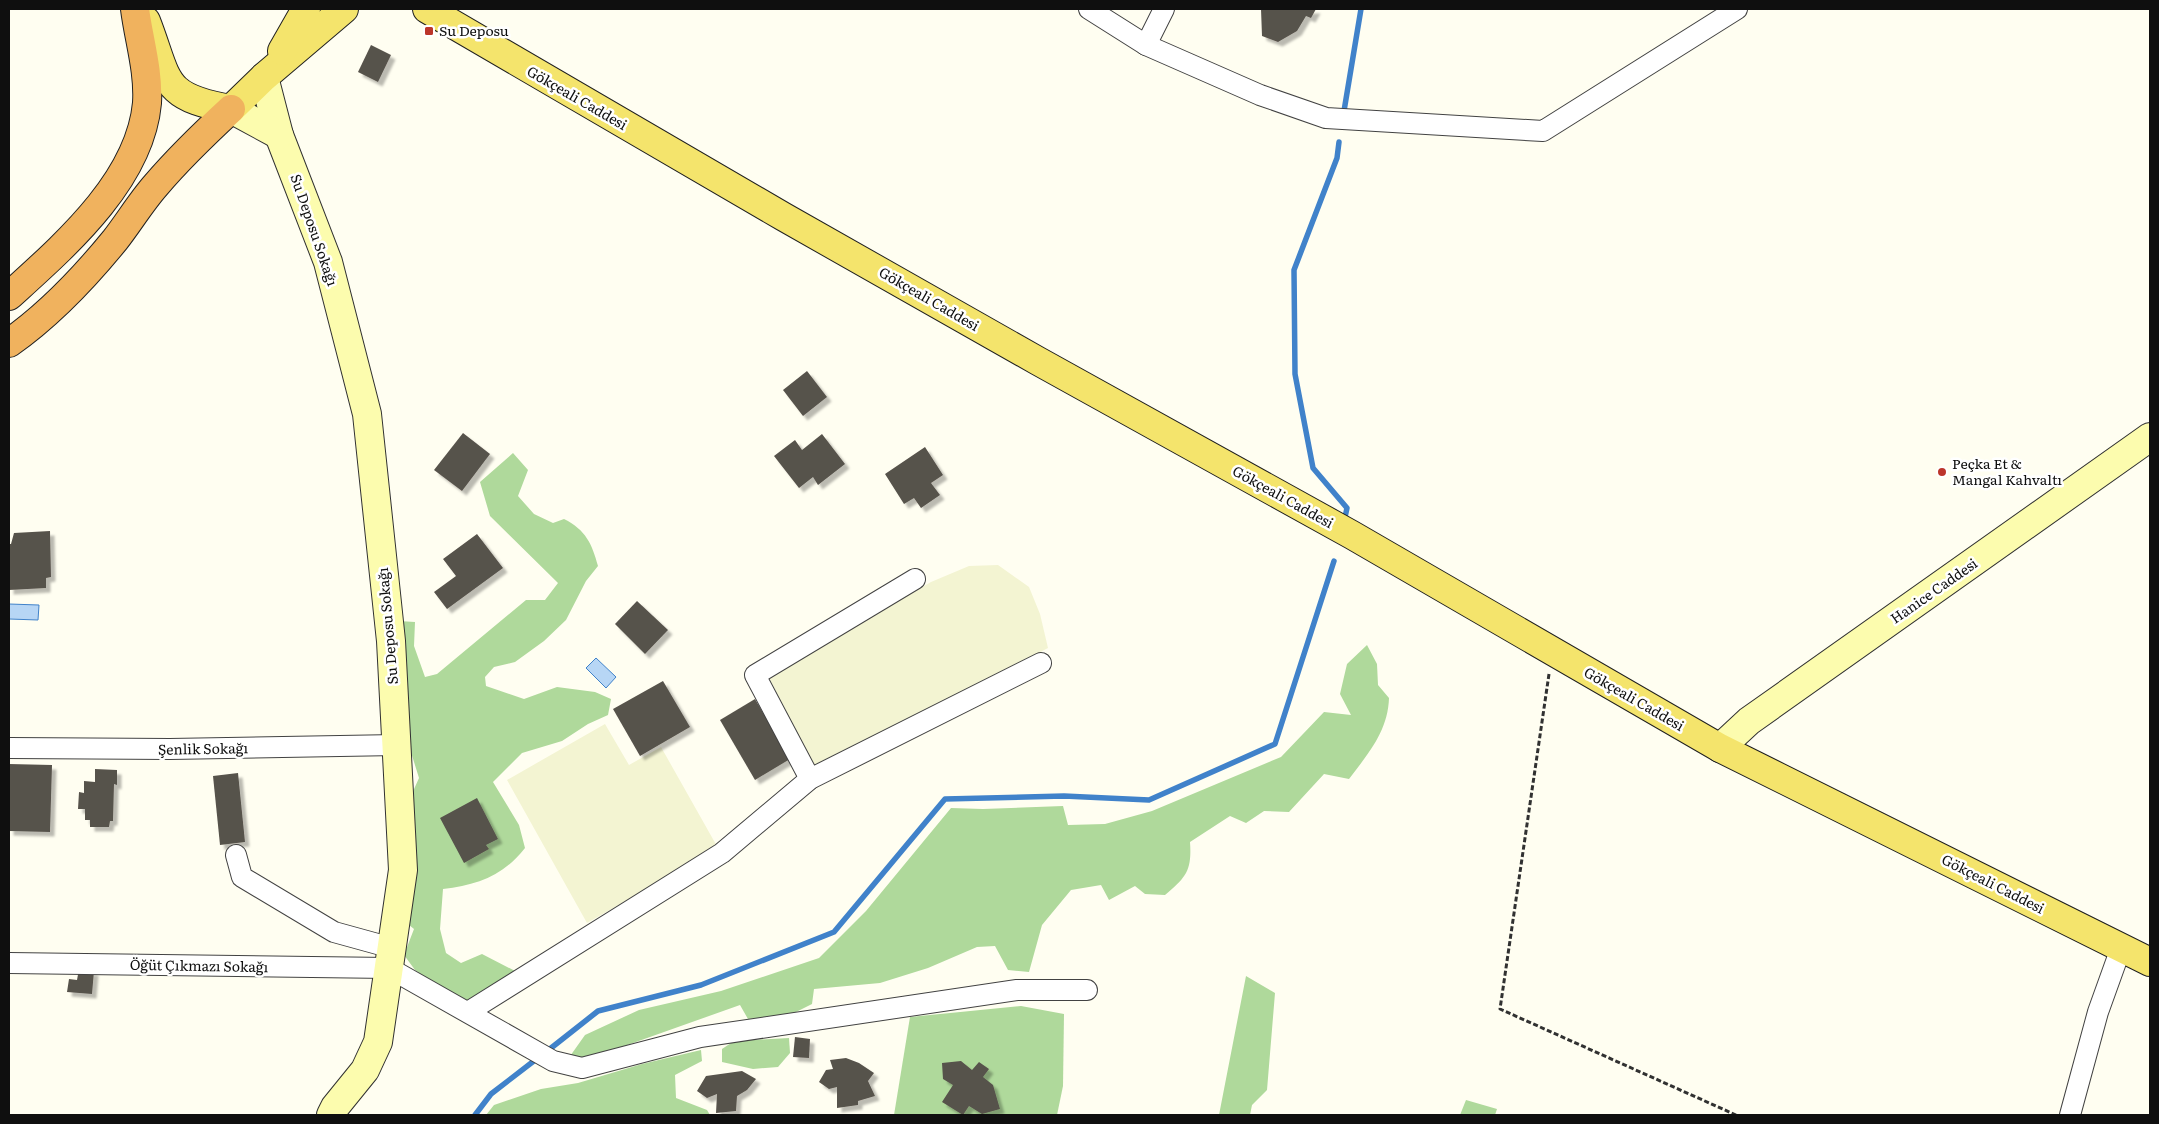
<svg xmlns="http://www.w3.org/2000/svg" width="2159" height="1124" viewBox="0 0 2159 1124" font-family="Literata,serif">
  <defs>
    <filter id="shadow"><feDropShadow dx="4.5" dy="4.5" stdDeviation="1" flood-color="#0004"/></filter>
  </defs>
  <rect width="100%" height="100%" fill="#fffef1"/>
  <g fill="#f3f4d2">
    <polygon points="998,565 1029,587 1040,614 1048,648 816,769 768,676 931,582 969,566"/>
    <polygon points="605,724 629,765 661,747 718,848 587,923 507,780"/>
  </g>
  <g fill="#afd99b">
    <path d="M513 453 528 470 518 496 534 514 553 523 564 519C586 530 592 544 598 566L586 581 566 620 544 641 515 662 494 667 485 677 486 686 524 699 557 687 595 692 611 699 608 715 588 724 562 741 522 753 493 782 519 825 525 848C503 876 477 885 443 889L440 929 446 953 461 963 482 954 517 972 486 1001H459L415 970 404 955 414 929 404 921 406 807 419 778 410 749 399 621 415 622 414 646 425 677 437 674 526 600H545L558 583 490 516 480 482Z"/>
    <path d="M1367 645 1377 664 1378 685 1389 698C1388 731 1368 754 1349 779L1324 774 1289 812 1264 811 1246 823 1230 816 1190 842C1192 871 1186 877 1165 895L1145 894 1135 886 1109 900 1101 885 1071 890 1042 925 1029 972 1008 970 995 946 977 947 928 968 880 983 814 989 812 1004 788 1016 748 1019 740 1005 588 1059H568L585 1035 639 1010 721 991 819 958 866 911 951 808 983 809 1063 806 1068 825 1105 824 1152 811 1281 757 1324 712 1351 715 1340 694 1347 664Z"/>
    <polygon points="1246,976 1275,993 1267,1090 1252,1105 1250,1115 1219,1115"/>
    <polygon points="1021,1006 1064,1014 1063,1086 1057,1115 894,1115 910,1017"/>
    <polygon points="789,1038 790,1053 778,1067 753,1069 722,1062 722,1049 734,1041"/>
    <polygon points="701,1050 702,1061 675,1075 676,1098 707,1110 710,1115 486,1115 494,1105 541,1089 578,1083 642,1064"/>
    <polygon points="1466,1100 1497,1109 1495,1115 1460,1115"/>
  </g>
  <g fill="#b7d6f5" stroke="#4082ca">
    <polygon points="9,604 39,605 38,620 9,619"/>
    <polygon points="596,658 616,677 606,688 586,668"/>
  </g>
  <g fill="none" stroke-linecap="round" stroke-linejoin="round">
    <g stroke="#4082ca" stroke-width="5.5">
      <polyline points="1344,111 1361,9"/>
      <polyline points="1339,142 1337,158 1294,270 1295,374 1313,468 1347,508 1344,522"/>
      <polyline points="546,1052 598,1011 701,985 834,932 945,799 1064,796 1149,800 1275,744 1334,561"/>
      <polyline points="475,1115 491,1094 539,1057"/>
    </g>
  </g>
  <g fill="#57524b" filter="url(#shadow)">
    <polygon points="1261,9 1316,9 1311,18 1306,16 1297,31 1278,42 1262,36"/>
    <polygon points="371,45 391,55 378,82 358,72"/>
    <polygon points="807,371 827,397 803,416 783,390"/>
    <polygon points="463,433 490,454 462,491 434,470"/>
    <polygon points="822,434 845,464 818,485 813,477 799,488 774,456 795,440 802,450"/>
    <polygon points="925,447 943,475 931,483 940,495 921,508 914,498 904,504 885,474"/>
    <polygon points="50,531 51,577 46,578 46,588 9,590 9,544 11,544 14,533"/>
    <polygon points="477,534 503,568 447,609 434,592 456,576 443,559"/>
    <polygon points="637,601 668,630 645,654 615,624"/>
    <polygon points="663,681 690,727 640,756 613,709"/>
    <polygon points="755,699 790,759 755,780 720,720"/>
    <polygon points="9,764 52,765 50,832 9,831"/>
    <polygon points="95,769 117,770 117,785 114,784 113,821 110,821 109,827 90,827 90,820 85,820 85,809 78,809 79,792 84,793 84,781 95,782"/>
    <polygon points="238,773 245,842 220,845 213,776"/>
    <polygon points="477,798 498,839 486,845 489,849 464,863 440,818"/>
    <polygon points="79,969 94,971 92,994 67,992 69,979 77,980"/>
    <polygon points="795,1037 810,1039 809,1058 793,1057"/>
    <polygon points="846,1058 859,1063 874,1073 868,1081 875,1096 858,1101 858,1105 837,1108 837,1087 829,1089 819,1082 826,1070 833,1069 830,1060"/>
    <polygon points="961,1061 972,1070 979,1062 989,1069 983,1077 993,1085 1000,1109 982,1114 969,1106 963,1115 942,1102 953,1085 943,1079 942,1063"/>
    <polygon points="742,1071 756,1079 747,1090 737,1096 736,1111 716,1113 717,1094 707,1098 697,1091 706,1076"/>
  </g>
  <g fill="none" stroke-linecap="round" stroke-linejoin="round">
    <defs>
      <g id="street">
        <polyline points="1089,9 1146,45 1260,95 1326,118 1543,131 1737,9"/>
        <polyline points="1146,45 1164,9"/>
        <polyline points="9,748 170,749 397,745"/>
        <polyline points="810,779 755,675 915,579"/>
        <polyline points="236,855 242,877 334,932 392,948"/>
        <polyline points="9,963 389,968 553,1061 582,1068 700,1037 1017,990 1087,990"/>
        <polyline points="468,1012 722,853 810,779 1041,663"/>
        <polyline points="2070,1115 2098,1012 2121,948"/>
      </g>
      <g id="secondary">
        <polyline points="264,77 279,135 328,262 367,414 391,641 403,870 378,1042 365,1070 335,1107 331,1115"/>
        <polyline points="231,109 279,135"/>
        <polyline points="1720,748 1749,721 2150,437"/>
      </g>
      <g id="primary">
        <polyline points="427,9 784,217 1038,361 1352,535 1720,748 2150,962"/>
        <path d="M146 21C169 80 160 97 231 109L264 77 344 9"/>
        <polyline points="282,51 306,9"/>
      </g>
      <g id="highway">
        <path d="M9 296C64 246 140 181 147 103 149 71 139 40 135 9"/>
        <path d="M9 343C49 315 84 278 115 240 129 222 141 202 156 185 179 158 205 133 231 109"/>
      </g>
    </defs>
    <use href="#street" stroke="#424242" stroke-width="22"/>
    <use href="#secondary" stroke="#313131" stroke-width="30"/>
    <use href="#primary" stroke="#202020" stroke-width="30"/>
    <use href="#highway" stroke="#202020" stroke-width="30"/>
    <polyline stroke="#313131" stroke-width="3" stroke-dasharray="5 2.5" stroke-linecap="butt" points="1549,674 1500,1009 1736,1115"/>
    <use href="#street" stroke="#fff" stroke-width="20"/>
    <use href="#secondary" stroke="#fcfcae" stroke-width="28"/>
    <use href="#primary" stroke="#f4e46c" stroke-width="28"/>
    <use href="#highway" stroke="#f0b25e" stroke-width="28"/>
  </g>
  <g fill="#bc352a" stroke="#fff" stroke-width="2">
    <rect x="424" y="26" width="10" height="10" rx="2.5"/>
    <circle cx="1942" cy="472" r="5"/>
  </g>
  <g text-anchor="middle" stroke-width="5" stroke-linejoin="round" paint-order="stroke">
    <g font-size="14" fill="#0f0f0f" stroke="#fff" text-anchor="start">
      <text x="439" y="36">Su Deposu</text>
      <text x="1952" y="469">Peçka Et &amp;<tspan x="1952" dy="16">Mangal Kahvaltı</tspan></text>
    </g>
    <g font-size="14" fill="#0f0f0f" stroke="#fff">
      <text transform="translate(577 98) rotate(30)" y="5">Gökçeali Caddesi</text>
      <text transform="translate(314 230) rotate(71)" y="5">Su Deposu Sokağı</text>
      <text transform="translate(929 299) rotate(30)" y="5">Gökçeali Caddesi</text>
      <text transform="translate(1283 497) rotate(29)" y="5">Gökçeali Caddesi</text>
      <text transform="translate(1934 591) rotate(-35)" y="5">Hanice Caddesi</text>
      <text transform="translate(388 626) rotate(-95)" y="5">Su Deposu Sokağı</text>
      <text transform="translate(1634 699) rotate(30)" y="5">Gökçeali Caddesi</text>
      <text transform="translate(203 749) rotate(-1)" y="5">Şenlik Sokağı</text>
      <text transform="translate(1993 884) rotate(27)" y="5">Gökçeali Caddesi</text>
      <text transform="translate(199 966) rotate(1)" y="5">Öğüt Çıkmazı Sokağı</text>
    </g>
  </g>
  <rect width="2159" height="1124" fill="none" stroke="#0f0f0f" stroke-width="20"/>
</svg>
